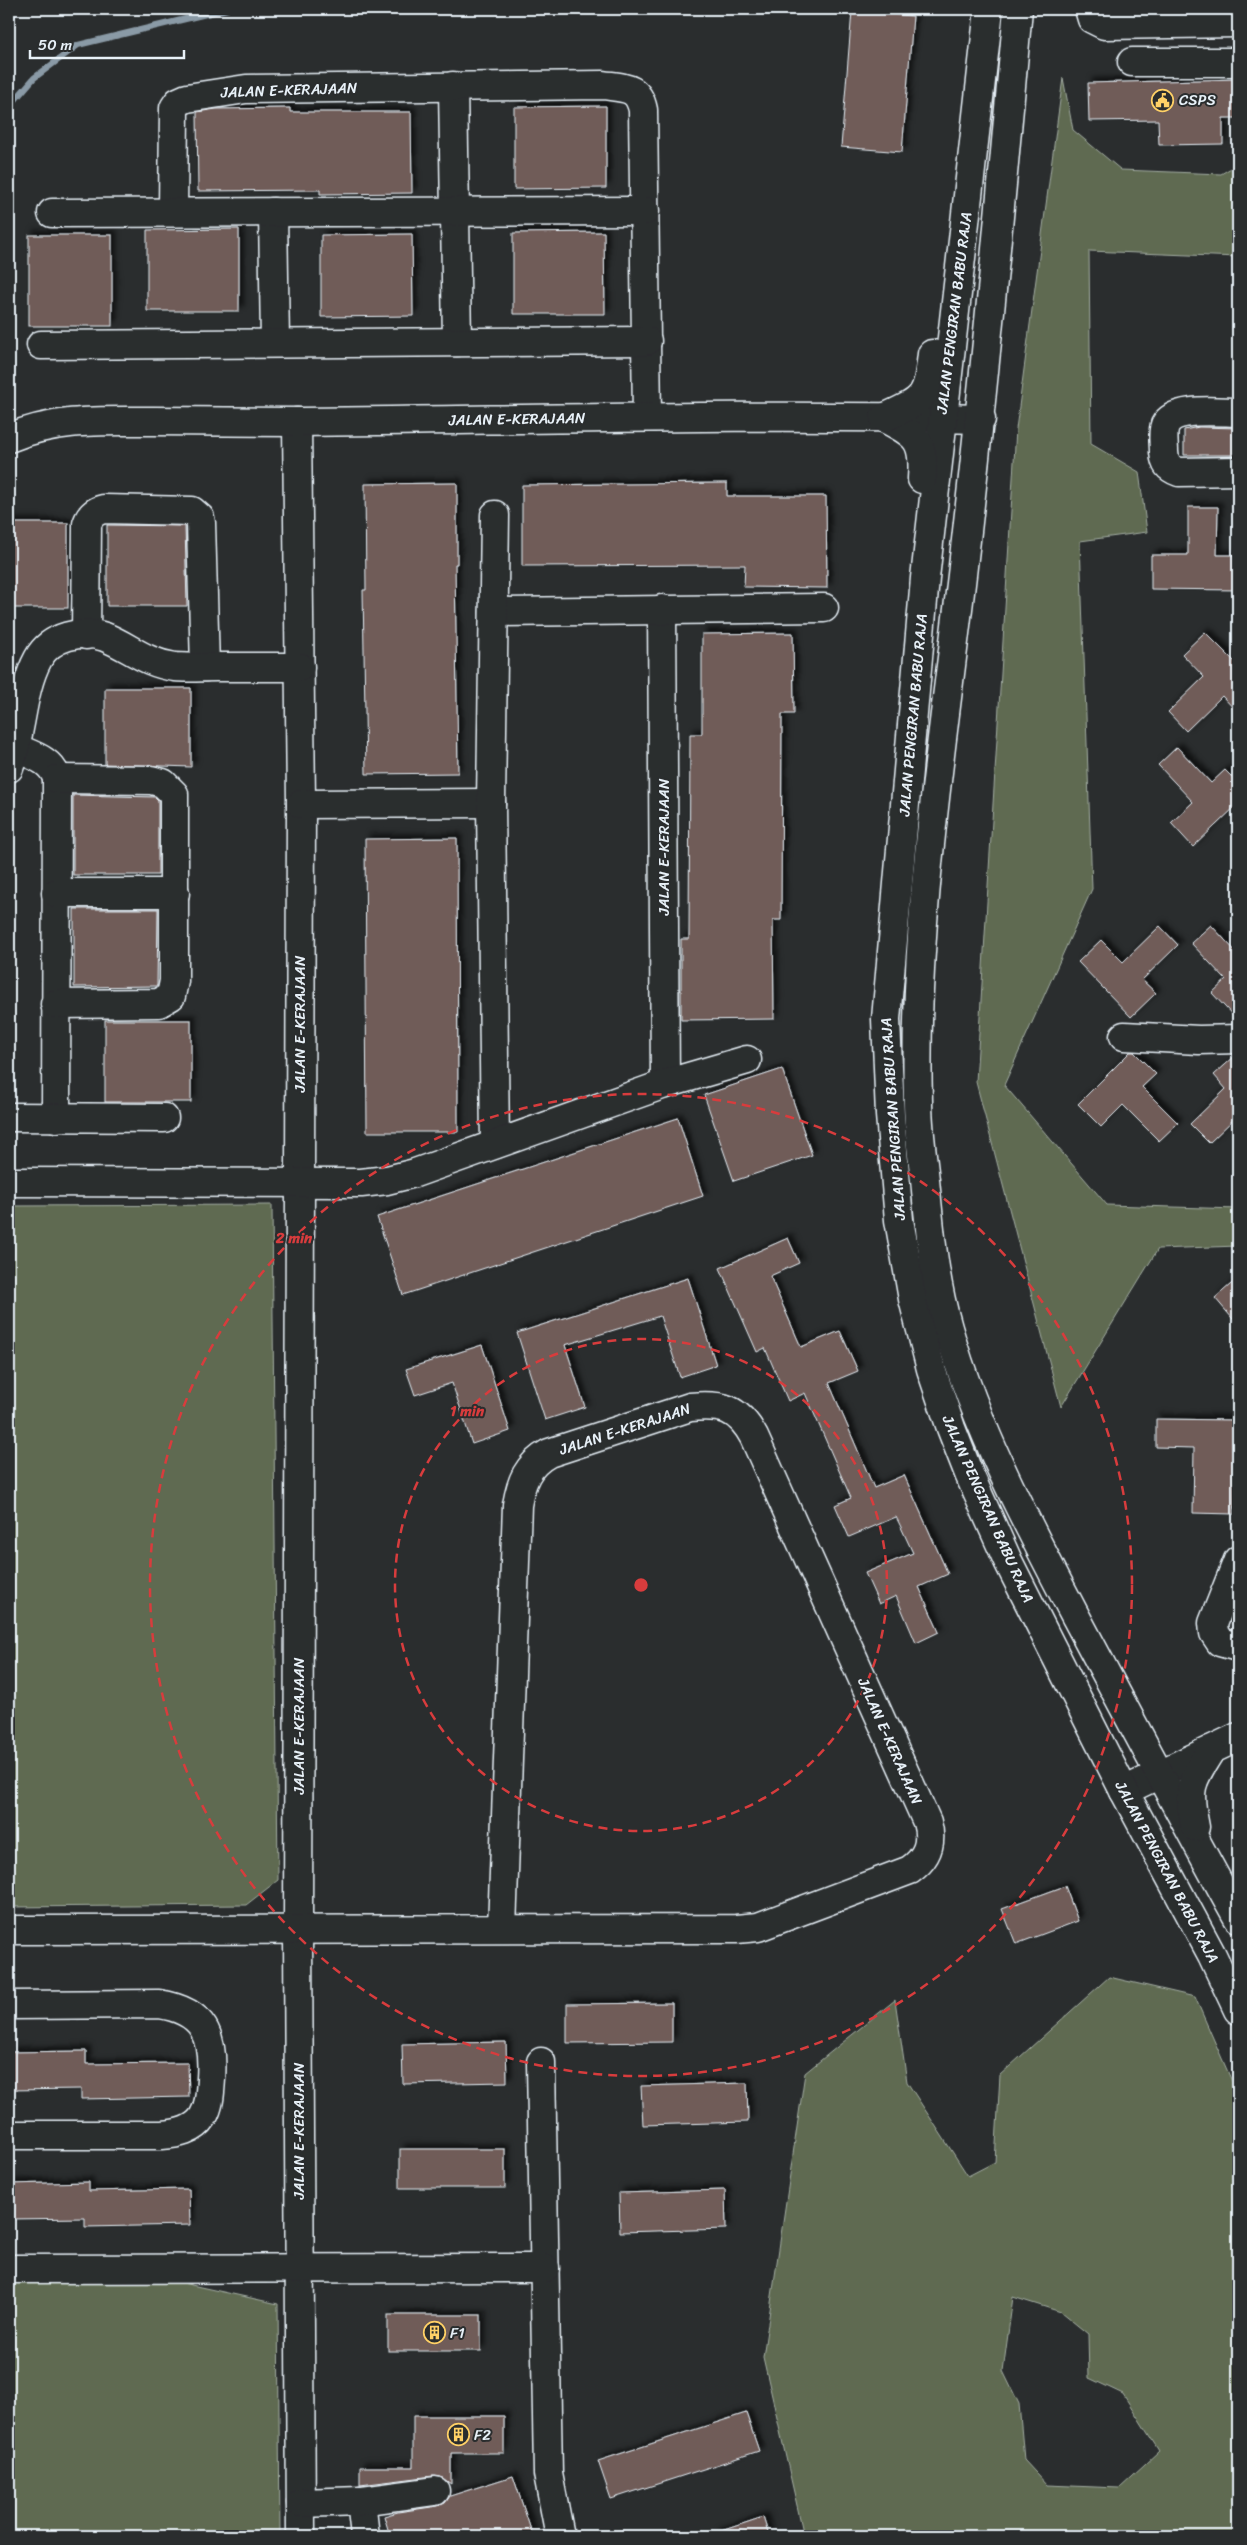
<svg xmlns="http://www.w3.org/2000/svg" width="1247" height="2545" viewBox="0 0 1247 2545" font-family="Sriracha,sans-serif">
  <defs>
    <filter id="shadow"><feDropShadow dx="4.5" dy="-4.5" stdDeviation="2.5" flood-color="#0009"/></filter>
  </defs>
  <rect width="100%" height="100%" fill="#2a2d2e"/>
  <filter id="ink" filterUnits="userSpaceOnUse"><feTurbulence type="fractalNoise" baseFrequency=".02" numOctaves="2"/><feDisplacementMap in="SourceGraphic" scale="10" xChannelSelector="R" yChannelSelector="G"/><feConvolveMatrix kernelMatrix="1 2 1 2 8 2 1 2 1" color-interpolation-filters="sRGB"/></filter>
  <g filter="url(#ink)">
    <g fill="#5f6a51" stroke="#a4aea4" fill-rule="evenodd">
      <polygon points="1063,78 1073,130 1121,170 1221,174 1238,164 1238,257 1089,251 1091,444 1139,472 1147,532 1080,541 1092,889 1004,1085 1107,1205 1238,1209 1238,1246 1158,1249 1061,1407 976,1082 1016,429"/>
      <polygon points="272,1205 278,1880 246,1905 9,1907 9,1206"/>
      <path d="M1109 1977 1195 1997 1238 2095V2536H804L763 2357 805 2073 895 2000 907 2082 968 2176 995 2162 1000 2075ZM1013 2297 1061 2312 1088 2334 1089 2378 1123 2394 1159 2451 1119 2488 1047 2485 1024 2460 1019 2404 1003 2371Z"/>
      <polygon points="173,2281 278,2304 280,2536 9,2536 9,2282"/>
    </g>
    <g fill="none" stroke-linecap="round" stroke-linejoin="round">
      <polyline stroke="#8a9aa6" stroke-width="6" points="9,107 34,78 78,45 227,9"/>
    </g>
    <g fill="#6f5c59" stroke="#e8f1f8" filter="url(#shadow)">
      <polygon points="852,11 913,16 902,152 841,147"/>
      <polygon points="1238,79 1238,118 1223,118 1223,144 1159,145 1158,120 1089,121 1088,83"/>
      <polygon points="606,106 606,188 514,189 514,107"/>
      <polygon points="290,108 290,112 411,112 412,193 320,194 320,190 198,191 197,112 216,109"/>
      <polygon points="239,229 239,311 147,311 147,230"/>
      <polygon points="604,232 605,314 513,314 513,233"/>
      <polygon points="412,234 413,316 321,317 321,235"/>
      <rect x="29" y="235" width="83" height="91"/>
      <polygon points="1199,427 1238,428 1238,455 1184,455 1184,430"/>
      <polygon points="457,483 457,564 455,564 458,773 366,774 363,590 366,590 365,484"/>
      <polygon points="727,483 727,496 826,496 827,588 744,587 745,565 522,566 522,485"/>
      <polygon points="1188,507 1218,507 1217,555 1238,555 1238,590 1151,589 1151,555 1188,555"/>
      <rect x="9" y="523" width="59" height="85"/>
      <polygon points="107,525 185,526 187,606 107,606"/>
      <polygon points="1205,632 1238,665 1238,713 1222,696 1186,731 1168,712 1204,677 1182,654"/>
      <polygon points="793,633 794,714 782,714 781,920 773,920 774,1019 681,1020 681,939 689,939 690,734 702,734 702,634"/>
      <polygon points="105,688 191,688 191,767 105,764"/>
      <polygon points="1177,747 1211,783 1225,770 1238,783 1238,804 1193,847 1171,823 1193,802 1158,765"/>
      <polygon points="73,795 155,797 158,800 158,875 73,875"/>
      <polygon points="457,838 458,1132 367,1132 365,839"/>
      <polygon points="74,909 158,909 157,986 74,987"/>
      <polygon points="1211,925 1238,954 1238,1021 1212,993 1226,980 1191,943"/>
      <polygon points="1160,926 1178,945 1142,980 1156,993 1131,1017 1078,962 1101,940 1123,962"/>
      <rect x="105" y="1020" width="86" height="82"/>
      <polygon points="1130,1052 1134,1052 1156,1074 1142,1087 1178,1123 1159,1141 1123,1105 1101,1127 1078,1104"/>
      <polygon points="1236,1055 1238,1055 1238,1115 1209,1143 1190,1124 1226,1089 1214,1075"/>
      <polygon points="782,1069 812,1155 734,1181 704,1095"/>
      <polygon points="678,1118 703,1196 403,1295 377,1217"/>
      <polygon points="788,1238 799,1263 770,1276 801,1347 840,1331 858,1371 829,1383 874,1488 904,1475 948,1574 919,1587 939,1632 916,1643 896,1596 879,1604 865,1573 913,1553 900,1525 896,1517 849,1537 835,1505 851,1498 805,1393 788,1401 765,1348 757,1352 720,1268"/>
      <polygon points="688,1278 716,1365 680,1377 660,1316 565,1345 585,1407 545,1420 517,1333"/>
      <polygon points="1238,1278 1238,1325 1215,1298"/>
      <polygon points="482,1345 510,1431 472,1444 452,1383 415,1395 406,1369"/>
      <polygon points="1156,1419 1235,1420 1234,1514 1193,1513 1194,1448 1156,1447"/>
      <polygon points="1065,1886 1078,1921 1016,1944 1002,1909"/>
      <polygon points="672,2003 672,2042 567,2043 567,2004"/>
      <polygon points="506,2042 507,2082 403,2084 402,2044"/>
      <polygon points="86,2051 86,2064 188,2063 189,2097 81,2099 81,2089 9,2090 9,2052"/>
      <polygon points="747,2083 748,2122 643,2125 641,2086"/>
      <rect x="400" y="2149" width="105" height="39"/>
      <polygon points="89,2182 89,2191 189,2189 190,2225 85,2227 85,2218 9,2219 9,2184"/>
      <polygon points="725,2190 726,2229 620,2232 619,2193"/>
      <rect x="388" y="2315" width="93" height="36"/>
      <polygon points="746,2413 759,2451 611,2499 598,2461"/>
      <polygon points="413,2416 504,2416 504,2453 451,2453 451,2484 441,2477 433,2476 360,2485 360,2467 413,2467"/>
      <polygon points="513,2476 533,2536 390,2536 384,2516 398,2512 438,2506 445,2503 450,2496"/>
      <polygon points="763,2517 769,2536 715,2536 715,2533"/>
    </g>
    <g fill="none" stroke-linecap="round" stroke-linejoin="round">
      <defs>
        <g id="minor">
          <polyline points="1089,9 1092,19 1104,25 1238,23"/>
          <polyline points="1132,62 1238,62"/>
          <polyline points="453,86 457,342"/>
          <path d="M173 212 174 108 178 102 187 98 246 89 603 85C625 88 638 86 643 110L647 417"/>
          <polyline points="273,212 275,343"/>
          <polyline points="52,213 645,211"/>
          <polyline points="41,345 647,341"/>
          <path d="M1238 412C1220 412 1174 406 1165 425 1162 433 1164 444 1164 452 1165 464 1168 468 1179 472L1238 471"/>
          <polyline points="297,422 301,804 298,1930 301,2536"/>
          <path d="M9 438C55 418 104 421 153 421 202 421 251 422 300 422 527 420 754 413 981 419"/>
          <polyline points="662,609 665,1084"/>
          <polyline points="494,612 824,608"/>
          <path d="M86 635 87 524C90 515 95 511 104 509L192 511 200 518 201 523 205 667"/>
          <path d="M9 745C27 754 52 758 57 779L56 1118"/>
          <path d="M9 768C22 734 21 690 38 659 50 636 82 629 105 637 130 647 145 663 175 667 188 668 203 667 216 667 244 667 272 667 300 667"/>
          <polyline points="301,804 491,803"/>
          <polyline points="56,893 175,893"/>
          <polyline points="55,1004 159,1003 171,996 174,981 174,794 163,783 151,780 57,779"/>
          <polyline points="1124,1036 1199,1040 1238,1039"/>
          <polyline points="9,1117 164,1118"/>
          <polyline points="495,1144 491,803 495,515"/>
          <polyline points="9,1182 361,1183 387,1180 415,1173 665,1084 747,1060"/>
          <polyline points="1238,1560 1213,1623 1214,1633 1220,1642 1238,1647"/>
          <polyline points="1124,1791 1238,1737"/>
          <path d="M9 1930 736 1929 758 1927 910 1870C927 1858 933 1843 927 1822L754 1437C738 1407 721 1404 690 1407L549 1453C527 1465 521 1482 517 1505L502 1929"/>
          <path d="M9 2005 159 2004C205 2011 214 2036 211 2079 210 2092 210 2105 203 2117 194 2131 177 2134 162 2135H9"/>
          <polyline points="541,2062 548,2474 560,2536"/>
          <polyline points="9,2269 545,2268"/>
          <polyline points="361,2501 365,2536"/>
          <polyline points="301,2503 361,2501 435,2491"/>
        </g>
        <g id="major">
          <polyline points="989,9 925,578 886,1019 890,1115 899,1220 913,1299 931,1369 951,1428 969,1474 1008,1561 1124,1791 1212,1955 1238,2010"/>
          <path d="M1018 9C1001 198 984 386 962 575 942 749 913 925 918 1101 918 1127 922 1154 925 1180 930 1230 934 1280 948 1328 977 1430 1028 1526 1077 1619 1130 1719 1183 1819 1238 1918"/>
          <path d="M884 418C917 435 925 440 922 479"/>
          <path d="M884 418C925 399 927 399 932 354"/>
          <path d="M1195 1827C1187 1788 1190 1783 1211 1750"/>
        </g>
      </defs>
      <use href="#minor" stroke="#e8f1f8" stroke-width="31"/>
      <use href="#major" stroke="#e8f1f8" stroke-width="31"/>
      <use href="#minor" stroke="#2a2d2e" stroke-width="28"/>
      <use href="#major" stroke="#2a2d2e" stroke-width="28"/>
    </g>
  </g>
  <g fill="none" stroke="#d83c3d" stroke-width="2.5" stroke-dasharray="9 6">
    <circle cx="641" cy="1585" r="246"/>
    <circle cx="641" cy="1585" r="491"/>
  </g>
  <defs>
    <symbol id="civic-ring" viewBox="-11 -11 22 22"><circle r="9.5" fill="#2a2d2e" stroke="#ffd166" stroke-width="1.5"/><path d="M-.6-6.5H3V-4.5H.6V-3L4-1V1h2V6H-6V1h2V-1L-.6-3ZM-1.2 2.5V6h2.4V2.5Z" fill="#ffd166"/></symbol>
    <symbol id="building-ring" viewBox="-11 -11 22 22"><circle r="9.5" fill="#2a2d2e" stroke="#ffd166" stroke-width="1.5"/><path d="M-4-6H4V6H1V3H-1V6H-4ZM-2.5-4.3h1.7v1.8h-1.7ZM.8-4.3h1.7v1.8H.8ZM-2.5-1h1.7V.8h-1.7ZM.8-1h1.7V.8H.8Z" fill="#ffd166"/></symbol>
  </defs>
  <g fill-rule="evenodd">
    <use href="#civic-ring" x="1150" y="88" width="25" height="25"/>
    <use href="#building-ring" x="422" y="2320" width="25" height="25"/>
    <use href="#building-ring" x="446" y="2422" width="25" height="25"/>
  </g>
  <g text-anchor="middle" stroke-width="4" stroke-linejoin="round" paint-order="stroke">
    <g font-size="15" fill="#e8f1f8" stroke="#2a2d2e">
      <text transform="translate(289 90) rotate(-2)" y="5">JALAN E-KERAJAAN</text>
      <text transform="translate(954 313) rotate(-83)" y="5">JALAN PENGIRAN BABU RAJA</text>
      <text transform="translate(517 419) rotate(-1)" y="5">JALAN E-KERAJAAN</text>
      <text transform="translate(913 715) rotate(-85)" y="5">JALAN PENGIRAN BABU RAJA</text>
      <text transform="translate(664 847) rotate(-90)" y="5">JALAN E-KERAJAAN</text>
      <text transform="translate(300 1024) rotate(-90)" y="5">JALAN E-KERAJAAN</text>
      <text transform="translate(893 1119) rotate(-94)" y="5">JALAN PENGIRAN BABU RAJA</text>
      <text transform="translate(625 1429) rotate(-18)" y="5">JALAN E-KERAJAAN</text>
      <text transform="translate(988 1509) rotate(66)" y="5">JALAN PENGIRAN BABU RAJA</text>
      <text transform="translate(299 1726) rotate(-90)" y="5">JALAN E-KERAJAAN</text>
      <text transform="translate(890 1741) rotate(66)" y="5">JALAN E-KERAJAAN</text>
      <text transform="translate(1167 1872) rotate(62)" y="5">JALAN PENGIRAN BABU RAJA</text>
      <text transform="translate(299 2131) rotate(-90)" y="5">JALAN E-KERAJAAN</text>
    </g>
    <g font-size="15" fill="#e8f1f8" stroke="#2a2d2e" text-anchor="start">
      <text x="1179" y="105">CSPS</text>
      <text x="450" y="2338">F1</text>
      <text x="474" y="2440">F2</text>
    </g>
  </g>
  <circle cx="641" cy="1585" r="8" fill="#d83c3d" stroke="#2a2d2e" stroke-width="2.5"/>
  <g font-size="15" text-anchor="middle" font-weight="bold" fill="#d83c3d" stroke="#2a2d2e" stroke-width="4" stroke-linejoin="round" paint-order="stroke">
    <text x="294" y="1243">2 min</text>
    <text x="467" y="1416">1 min</text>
  </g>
  <rect width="1247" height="2545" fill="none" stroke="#2a2d2e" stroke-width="30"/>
  <rect x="15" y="15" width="1217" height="2515" fill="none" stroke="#e8f1f8" stroke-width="2" filter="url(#ink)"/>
  <path d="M30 50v8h154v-8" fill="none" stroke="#e8f1f8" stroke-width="2.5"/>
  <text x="38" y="50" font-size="15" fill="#e8f1f8" stroke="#2a2d2e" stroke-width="4" paint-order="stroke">50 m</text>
</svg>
